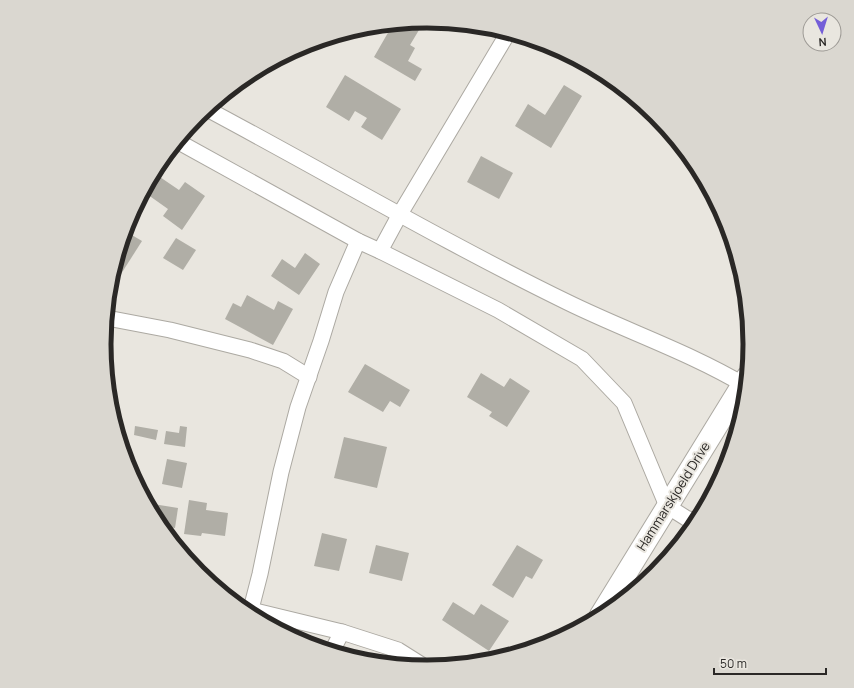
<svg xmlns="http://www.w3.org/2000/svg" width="854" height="688" viewBox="0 0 854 688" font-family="Manrope,sans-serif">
  <rect width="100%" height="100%" fill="#e9e6df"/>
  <g fill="#b0aea6">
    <polygon points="407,23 419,30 410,45 415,48 408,61 422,69 415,81 374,57 393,24"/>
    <polygon points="345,75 401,109 382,140 361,127 367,118 355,111 349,121 326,107"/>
    <polygon points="564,85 582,96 551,148 515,126 528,104 545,115"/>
    <polygon points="481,156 513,173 499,199 467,182"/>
    <polygon points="154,173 179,190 185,182 205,196 182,230 163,216 168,209 144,192"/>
    <polygon points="125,231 142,241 121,274 114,270"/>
    <polygon points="176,238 196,250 183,270 163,258"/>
    <polygon points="305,253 320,264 299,295 271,276 282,259 295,268"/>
    <polygon points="247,295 274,310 278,301 293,309 273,345 225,319 233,303 241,307"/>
    <polygon points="365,364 410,390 400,407 390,401 383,412 348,392"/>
    <polygon points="481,373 504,387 510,378 530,391 507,427 489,416 492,412 467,397"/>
    <polygon points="107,376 112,377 109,391"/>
    <polygon points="135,426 158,430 156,440 134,435"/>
    <polygon points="180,426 187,427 185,447 164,444 166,431 179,433"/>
    <polygon points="344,437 387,447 377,488 334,478"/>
    <polygon points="167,459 187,463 182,488 162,484"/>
    <polygon points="189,500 207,503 206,510 228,513 225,536 202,533 201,536 184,534"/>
    <polygon points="147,503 178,508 175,528 161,526"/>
    <polygon points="322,533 347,539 339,571 314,566"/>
    <polygon points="376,545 409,553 402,581 369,573"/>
    <polygon points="517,545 543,560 532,579 526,576 513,598 492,585"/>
    <polygon points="453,602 474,615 481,604 509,621 489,651 442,620"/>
  </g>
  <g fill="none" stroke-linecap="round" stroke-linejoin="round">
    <defs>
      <g id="minor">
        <path d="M207 109C327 173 444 242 567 302 626 331 689 352 746 386"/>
        <polyline points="177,141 358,241 380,251 498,310 582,359 624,403 667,506 686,518 697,522"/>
        <polyline points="380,251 400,214 508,33"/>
        <polyline points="107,318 170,330 250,350 283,361 309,377"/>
        <polyline points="243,608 342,632 398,650 425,667"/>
        <polyline points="251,609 260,574 281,472 298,407 321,341 336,292 358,241"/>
        <polyline points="332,651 342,632"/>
      </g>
      <polyline id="secondary" points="600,616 747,377"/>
    </defs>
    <use href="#minor" stroke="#aca9a2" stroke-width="17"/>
    <use href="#secondary" stroke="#aca9a2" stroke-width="23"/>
    <use href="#minor" stroke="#fff" stroke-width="15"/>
    <use href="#secondary" stroke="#fff" stroke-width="21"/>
  </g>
  <g text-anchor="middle" stroke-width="4" stroke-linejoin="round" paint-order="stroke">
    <g font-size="13" fill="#2a2826" stroke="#e9e6df">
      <text transform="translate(673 496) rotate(-58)" y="5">Hammarskjoeld Drive</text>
    </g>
  </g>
  <path d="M0 0H854V688H0ZM111 344a316 316 0 1 1 632 0a316 316 0 1 1-632 0Z" fill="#dad7d0" fill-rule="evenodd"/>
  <path fill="none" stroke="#2a2826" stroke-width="5" d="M111 344a316 316 0 1 1 632 0a316 316 0 1 1-632 0Z"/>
  <g transform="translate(822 32) rotate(176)"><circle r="19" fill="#e9e6df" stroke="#9d9a95"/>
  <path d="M0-3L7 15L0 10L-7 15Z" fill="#745ed8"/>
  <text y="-6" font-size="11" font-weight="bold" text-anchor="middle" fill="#2a2826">N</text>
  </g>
  <path d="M714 668v6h112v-6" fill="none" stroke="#2a2826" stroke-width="2"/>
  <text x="720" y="668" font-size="12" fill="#2a2826" stroke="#e9e6df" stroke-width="3" paint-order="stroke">50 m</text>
</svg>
